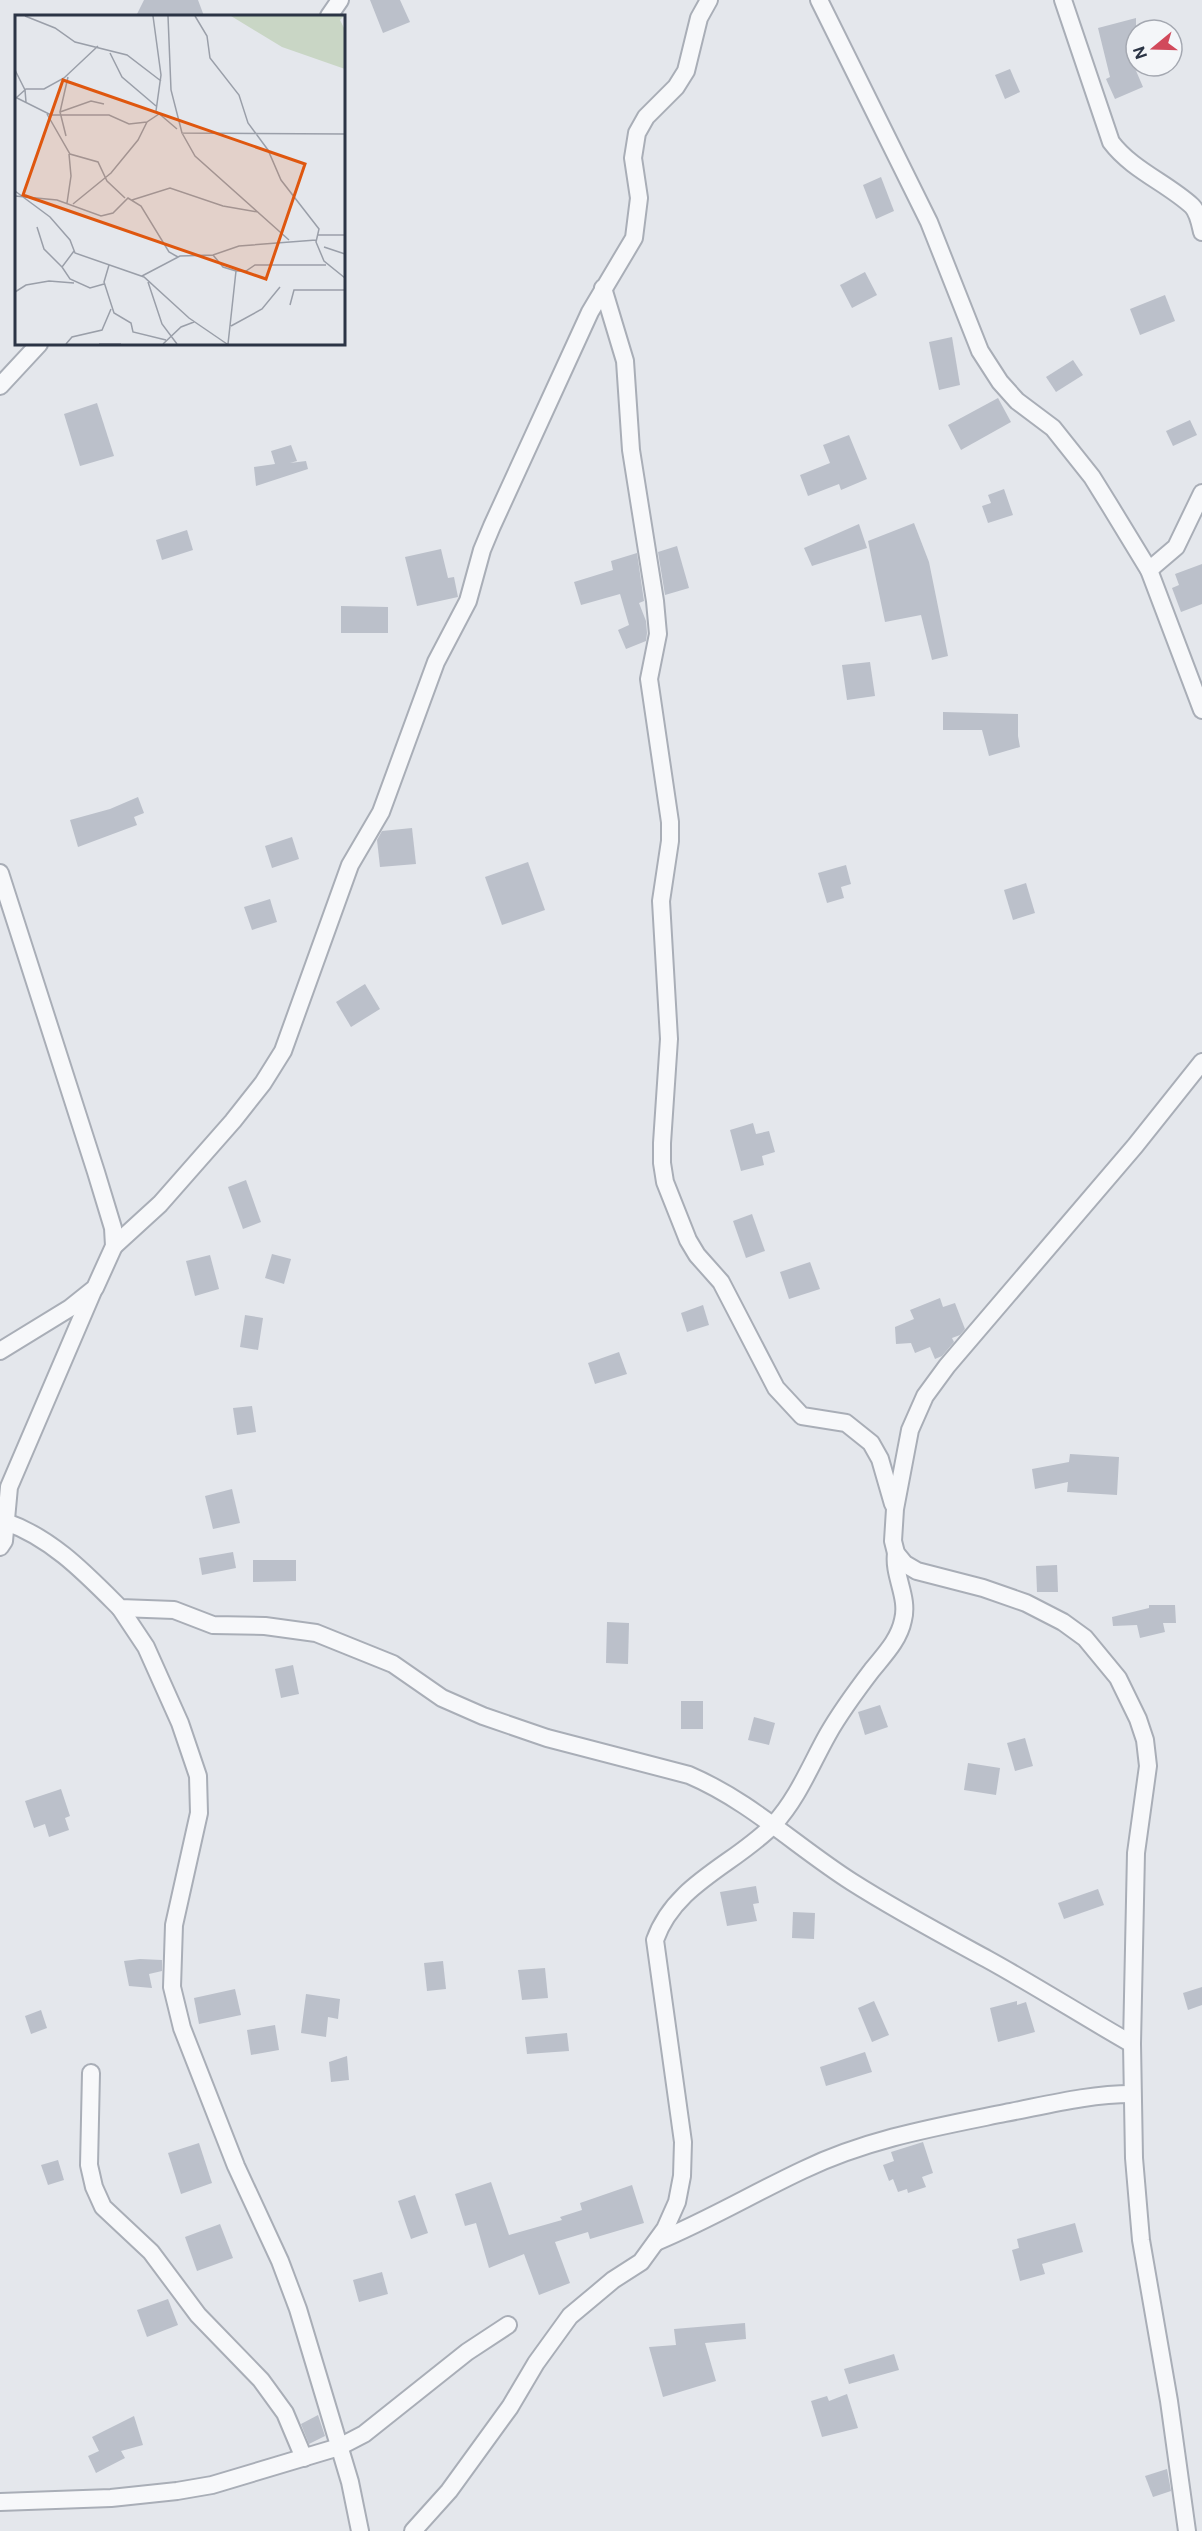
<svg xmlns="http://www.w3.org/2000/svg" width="1202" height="2531" viewBox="0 0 1202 2531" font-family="'Public Sans',sans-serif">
  <rect width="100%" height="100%" fill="#e4e7ec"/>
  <g fill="#bbc0ca">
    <polygon points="144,0 198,0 204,16 136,16"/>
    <polygon points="370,0 400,0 410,22 383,33"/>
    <polygon points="1136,18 1136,50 1128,52 1143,87 1115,99 1106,79 1110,77 1098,28"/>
    <polygon points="1010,69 1020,92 1005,99 995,75"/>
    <polygon points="881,177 894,211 876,219 863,185"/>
    <polygon points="865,272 877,295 852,308 840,285"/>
    <polygon points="1165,295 1175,321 1140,335 1130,309"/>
    <polygon points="952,337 960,385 939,390 929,342"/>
    <polygon points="1073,360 1083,375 1056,392 1046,377"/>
    <polygon points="998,398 1011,422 961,450 948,425"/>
    <polygon points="97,403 114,456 80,466 64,414"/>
    <polygon points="1190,420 1197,435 1173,446 1166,431"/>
    <polygon points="849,435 867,479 841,490 839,484 808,496 800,475 830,463 823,445"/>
    <polygon points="291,445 297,461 290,463 306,461 308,469 256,486 254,467 275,464 271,451"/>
    <polygon points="1004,489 1013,515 988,523 982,506 991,503 988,495"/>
    <polygon points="914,523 929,562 948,656 932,660 921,615 885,622 868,541"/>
    <polygon points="859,524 867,548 812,566 804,548"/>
    <polygon points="187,530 193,550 162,560 156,540"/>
    <polygon points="677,546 689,588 665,595 658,552"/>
    <polygon points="441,549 448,578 454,577 458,597 417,606 405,557"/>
    <polygon points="637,553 644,601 639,603 646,621 647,633 646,641 626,649 618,630 629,625 620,594 581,605 574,582 613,570 611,561"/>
    <polygon points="1202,564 1202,604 1181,612 1172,588 1179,585 1175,574"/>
    <polygon points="341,606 388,607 388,633 341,633"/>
    <polygon points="870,662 875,696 847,700 842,665"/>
    <polygon points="943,712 1018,714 1018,736 1020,747 989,756 982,730 943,730"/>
    <polygon points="138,797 144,813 134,817 137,825 78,847 70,820 110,809"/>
    <polygon points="412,828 416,864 380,867 377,840 382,831"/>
    <polygon points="292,837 299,859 272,868 265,846"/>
    <polygon points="528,862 545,910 502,925 485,877"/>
    <polygon points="846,865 851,884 841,887 844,898 827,903 818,873"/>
    <polygon points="1026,883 1035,913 1013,920 1004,890"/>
    <polygon points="270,899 277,922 252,930 244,907"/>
    <polygon points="365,984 380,1009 351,1027 336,1002"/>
    <polygon points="753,1123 756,1134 769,1131 775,1152 762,1156 764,1165 741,1171 730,1130"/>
    <polygon points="246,1180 261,1222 243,1229 228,1187"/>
    <polygon points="752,1214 765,1251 746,1258 733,1221"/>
    <polygon points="272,1254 291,1259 284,1284 265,1278"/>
    <polygon points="210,1255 219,1289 195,1296 186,1261"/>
    <polygon points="810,1262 820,1289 789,1299 780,1272"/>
    <polygon points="940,1298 943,1307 955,1303 965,1329 960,1335 952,1338 954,1342 942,1356 935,1359 930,1347 915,1353 911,1343 896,1344 895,1327 914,1319 910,1310"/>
    <polygon points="703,1305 709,1325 687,1332 681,1313"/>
    <polygon points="245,1315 263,1318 258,1350 240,1347"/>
    <polygon points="619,1352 627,1374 595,1384 588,1363"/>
    <polygon points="252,1406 256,1432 237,1435 233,1408"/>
    <polygon points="1070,1454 1119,1457 1117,1495 1067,1492 1068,1482 1035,1489 1032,1469 1069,1462"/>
    <polygon points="232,1489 240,1523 213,1529 205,1496"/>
    <polygon points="233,1552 236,1568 202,1575 199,1558"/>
    <polygon points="253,1560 296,1560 296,1581 253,1582"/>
    <polygon points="1057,1565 1058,1592 1037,1592 1036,1566"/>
    <polygon points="1149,1605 1175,1605 1176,1623 1163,1623 1165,1632 1140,1638 1137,1625 1113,1626 1112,1617 1149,1608"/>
    <polygon points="607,1622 629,1623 628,1664 606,1663"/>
    <polygon points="293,1665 299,1694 281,1698 275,1669"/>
    <rect x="681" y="1701" width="22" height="28"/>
    <polygon points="880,1705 888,1727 865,1735 858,1712"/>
    <polygon points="754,1717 775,1723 769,1745 748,1740"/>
    <polygon points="1025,1738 1033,1766 1015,1771 1007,1743"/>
    <polygon points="968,1763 1000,1768 996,1795 964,1790"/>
    <polygon points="61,1789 70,1816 65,1818 69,1830 49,1837 45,1824 34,1828 25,1801"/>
    <polygon points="756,1886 759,1903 753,1904 757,1921 727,1926 720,1892"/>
    <polygon points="1098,1889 1104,1905 1064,1919 1058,1903"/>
    <polygon points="793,1912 815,1913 814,1939 792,1938"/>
    <polygon points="140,1959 162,1960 162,1971 149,1974 152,1988 129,1986 124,1961"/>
    <polygon points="443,1961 446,1989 427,1991 424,1963"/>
    <polygon points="545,1968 548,1998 522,2000 518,1970"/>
    <polygon points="1202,1987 1202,2005 1188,2010 1183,1993"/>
    <polygon points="235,1989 241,2015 199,2024 194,1998"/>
    <polygon points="306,1994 340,1999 338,2019 328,2017 326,2037 301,2033"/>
    <polygon points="874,2001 889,2035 872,2042 858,2008"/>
    <polygon points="1017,2001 1017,2005 1026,2002 1035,2032 998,2042 990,2008"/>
    <polygon points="41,2010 47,2028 31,2034 25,2016"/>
    <polygon points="275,2025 279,2050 251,2055 247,2030"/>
    <polygon points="567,2033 569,2051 527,2054 525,2037"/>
    <polygon points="865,2052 872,2072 826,2086 820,2067"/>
    <polygon points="347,2056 349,2080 331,2082 329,2062"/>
    <polygon points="923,2142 933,2173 922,2177 926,2187 908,2193 907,2189 898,2192 893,2179 889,2181 883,2165 894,2161 891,2152"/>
    <polygon points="199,2143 212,2183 181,2194 168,2153"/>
    <polygon points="58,2160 64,2180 48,2185 41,2165"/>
    <polygon points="491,2182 509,2235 562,2220 560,2217 582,2210 580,2203 632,2185 644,2223 590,2239 588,2232 555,2242 570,2283 539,2295 524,2254 489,2268 476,2223 465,2226 455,2194"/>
    <polygon points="415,2195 428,2233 411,2239 398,2201"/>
    <polygon points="1075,2223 1083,2252 1042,2264 1045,2274 1020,2281 1012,2250 1019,2248 1017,2239"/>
    <polygon points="220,2224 233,2258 197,2271 185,2237"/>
    <polygon points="382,2272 388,2294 359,2302 353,2280"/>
    <polygon points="168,2299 178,2325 147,2337 137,2310"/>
    <polygon points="745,2323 746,2339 705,2343 716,2381 663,2397 649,2347 676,2345 674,2329"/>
    <polygon points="894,2354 899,2370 849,2384 844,2369"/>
    <polygon points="847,2394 858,2428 822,2437 811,2401 827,2396 829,2401"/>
    <polygon points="318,2415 325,2436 309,2444 301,2424"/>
    <polygon points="134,2416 143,2445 121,2451 125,2458 96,2473 88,2456 99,2451 92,2437"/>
    <polygon points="1167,2469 1171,2491 1153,2497 1145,2476"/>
  </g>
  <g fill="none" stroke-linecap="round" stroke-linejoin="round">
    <defs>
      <g id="street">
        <polyline points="819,0 929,222 980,351 1000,382 1017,401 1053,428 1092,477 1110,506 1149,570 1202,710"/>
        <path d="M1063 0 1111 142C1132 170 1167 183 1192 206 1198 212 1200 223 1202 232"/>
        <polyline points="329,16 340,0"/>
        <polyline points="603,288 625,361 631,450 655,601 658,634 649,679 670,822 670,841 661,901 669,1039 662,1143 662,1163 665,1182 688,1240 697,1255 721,1282 776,1388 802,1416 846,1423 871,1443 880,1459 893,1504"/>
        <polyline points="0,386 39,344"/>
        <polyline points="1149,570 1176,547 1202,493"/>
        <polyline points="0,873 96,1172 113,1228 114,1246 95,1288 70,1308 0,1351"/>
        <polyline points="114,1246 160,1204 233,1121 263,1083 283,1051 350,865 381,812 436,662 468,601 482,550 492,526 590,312 634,238 639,198 633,158 637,133 646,117 676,87 686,71 699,18 709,0"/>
        <path d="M6 1522C52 1538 86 1574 120 1608L174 1610 213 1625 265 1626 316 1633 393 1664 442 1698 483 1716 547 1738 689 1775C750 1801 797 1847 852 1882 896 1910 941 1934 987 1959 1036 1986 1083 2016 1132 2044"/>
        <polyline points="0,1547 4,1541 9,1487 93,1291"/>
        <polyline points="120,1608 146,1647 180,1723 198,1776 199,1813 174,1925 172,1987 182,2028 236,2166 280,2261 298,2309 350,2482 360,2531"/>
        <polyline points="91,2073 89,2165 94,2187 103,2207 151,2252 198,2315 261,2380 285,2413 304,2458"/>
        <path d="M656 2242C707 2221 754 2193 803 2170 867 2139 936 2127 1005 2113 1047 2105 1089 2094 1132 2094"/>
        <polyline points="0,2502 111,2498 177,2491 212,2485 339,2447 364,2434 467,2352 508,2325"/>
        <path d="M413 2531 449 2491 510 2407 536 2363 570 2316 613 2280 641 2262 665 2229 677 2202 682 2176 683 2142 655 1940C675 1883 736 1864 774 1824 798 1798 811 1764 828 1734 841 1711 856 1691 872 1670 884 1655 899 1640 903 1620 909 1597 893 1576 896 1553"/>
        <polyline points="1187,2531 1169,2401 1141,2240 1134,2158 1132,2044 1136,1853 1148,1766 1145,1740 1138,1719 1118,1678 1085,1638 1063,1622 1026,1603 983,1588 917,1571 905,1564 896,1553 893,1541 895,1509 910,1430 925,1396 947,1366 1135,1146 1202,1062"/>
      </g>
    </defs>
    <use href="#street" stroke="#a9aeb7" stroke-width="20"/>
    <use href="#street" stroke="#f7f8fa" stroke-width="16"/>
  </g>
  <g transform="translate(15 15)">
    <rect width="330" height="330" fill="#e4e7ec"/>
    <path d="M216 1H329L325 5 330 15V54L267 32Z" fill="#c9d6c5"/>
    <path fill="none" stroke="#9a9fa9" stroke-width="1.5" d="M10 1 40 13 60 27 112 40 146 66M138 1 146 60 141 96 162 114M153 1 156 75 167 118 330 119M180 1 192 21 195 43 224 80 233 108 253 135 266 165 304 214 301 227 309 246 330 263M95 38 107 62 141 91M0 55 10 75 11 87M0 82 36 100H94L114 109 132 107M1 83 11 74H29L49 63 83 31M45 97 76 86 89 89M32 99 55 139 83 147 92 166 110 183M167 118 180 141 274 225M51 121 45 97 53 62M0 176 35 202 55 225 60 238 129 262 174 303 212 329M0 181 42 185 86 201 98 198 113 183 126 191 154 237 163 242M117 185 155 173 208 191 243 197M52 188 56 161 54 139M58 189 96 158 123 125 132 107 144 99M22 212 29 234 47 252M302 220H330M309 232 330 239M59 236 47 252 55 264 75 273 89 269M198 240 208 252 221 256M94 250 89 267 99 298 116 308 118 317 151 325M127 261 165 241 198 240 224 231 301 225M133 267 147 309 162 329M0 277 11 270 34 266 59 268M275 290 279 275H330M216 311 247 294 265 272M51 329 57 322 87 315 96 294M84 329H106M148 329 166 312 179 307M213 329 221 256H231L240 250H311"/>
    <path fill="#df570f" fill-opacity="0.15" stroke="#df570f" stroke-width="3" d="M48 65 290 149 251 264 8 180Z"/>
    <rect width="330" height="330" fill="none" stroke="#2b3445" stroke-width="3"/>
  </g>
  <g transform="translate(1154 48) rotate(251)"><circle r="28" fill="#f4f6f9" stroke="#a4a8b1" stroke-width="1.5"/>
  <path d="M0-4.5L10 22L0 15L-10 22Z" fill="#d1495b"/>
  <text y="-9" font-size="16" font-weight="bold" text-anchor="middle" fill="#2b3445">N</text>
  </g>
</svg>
